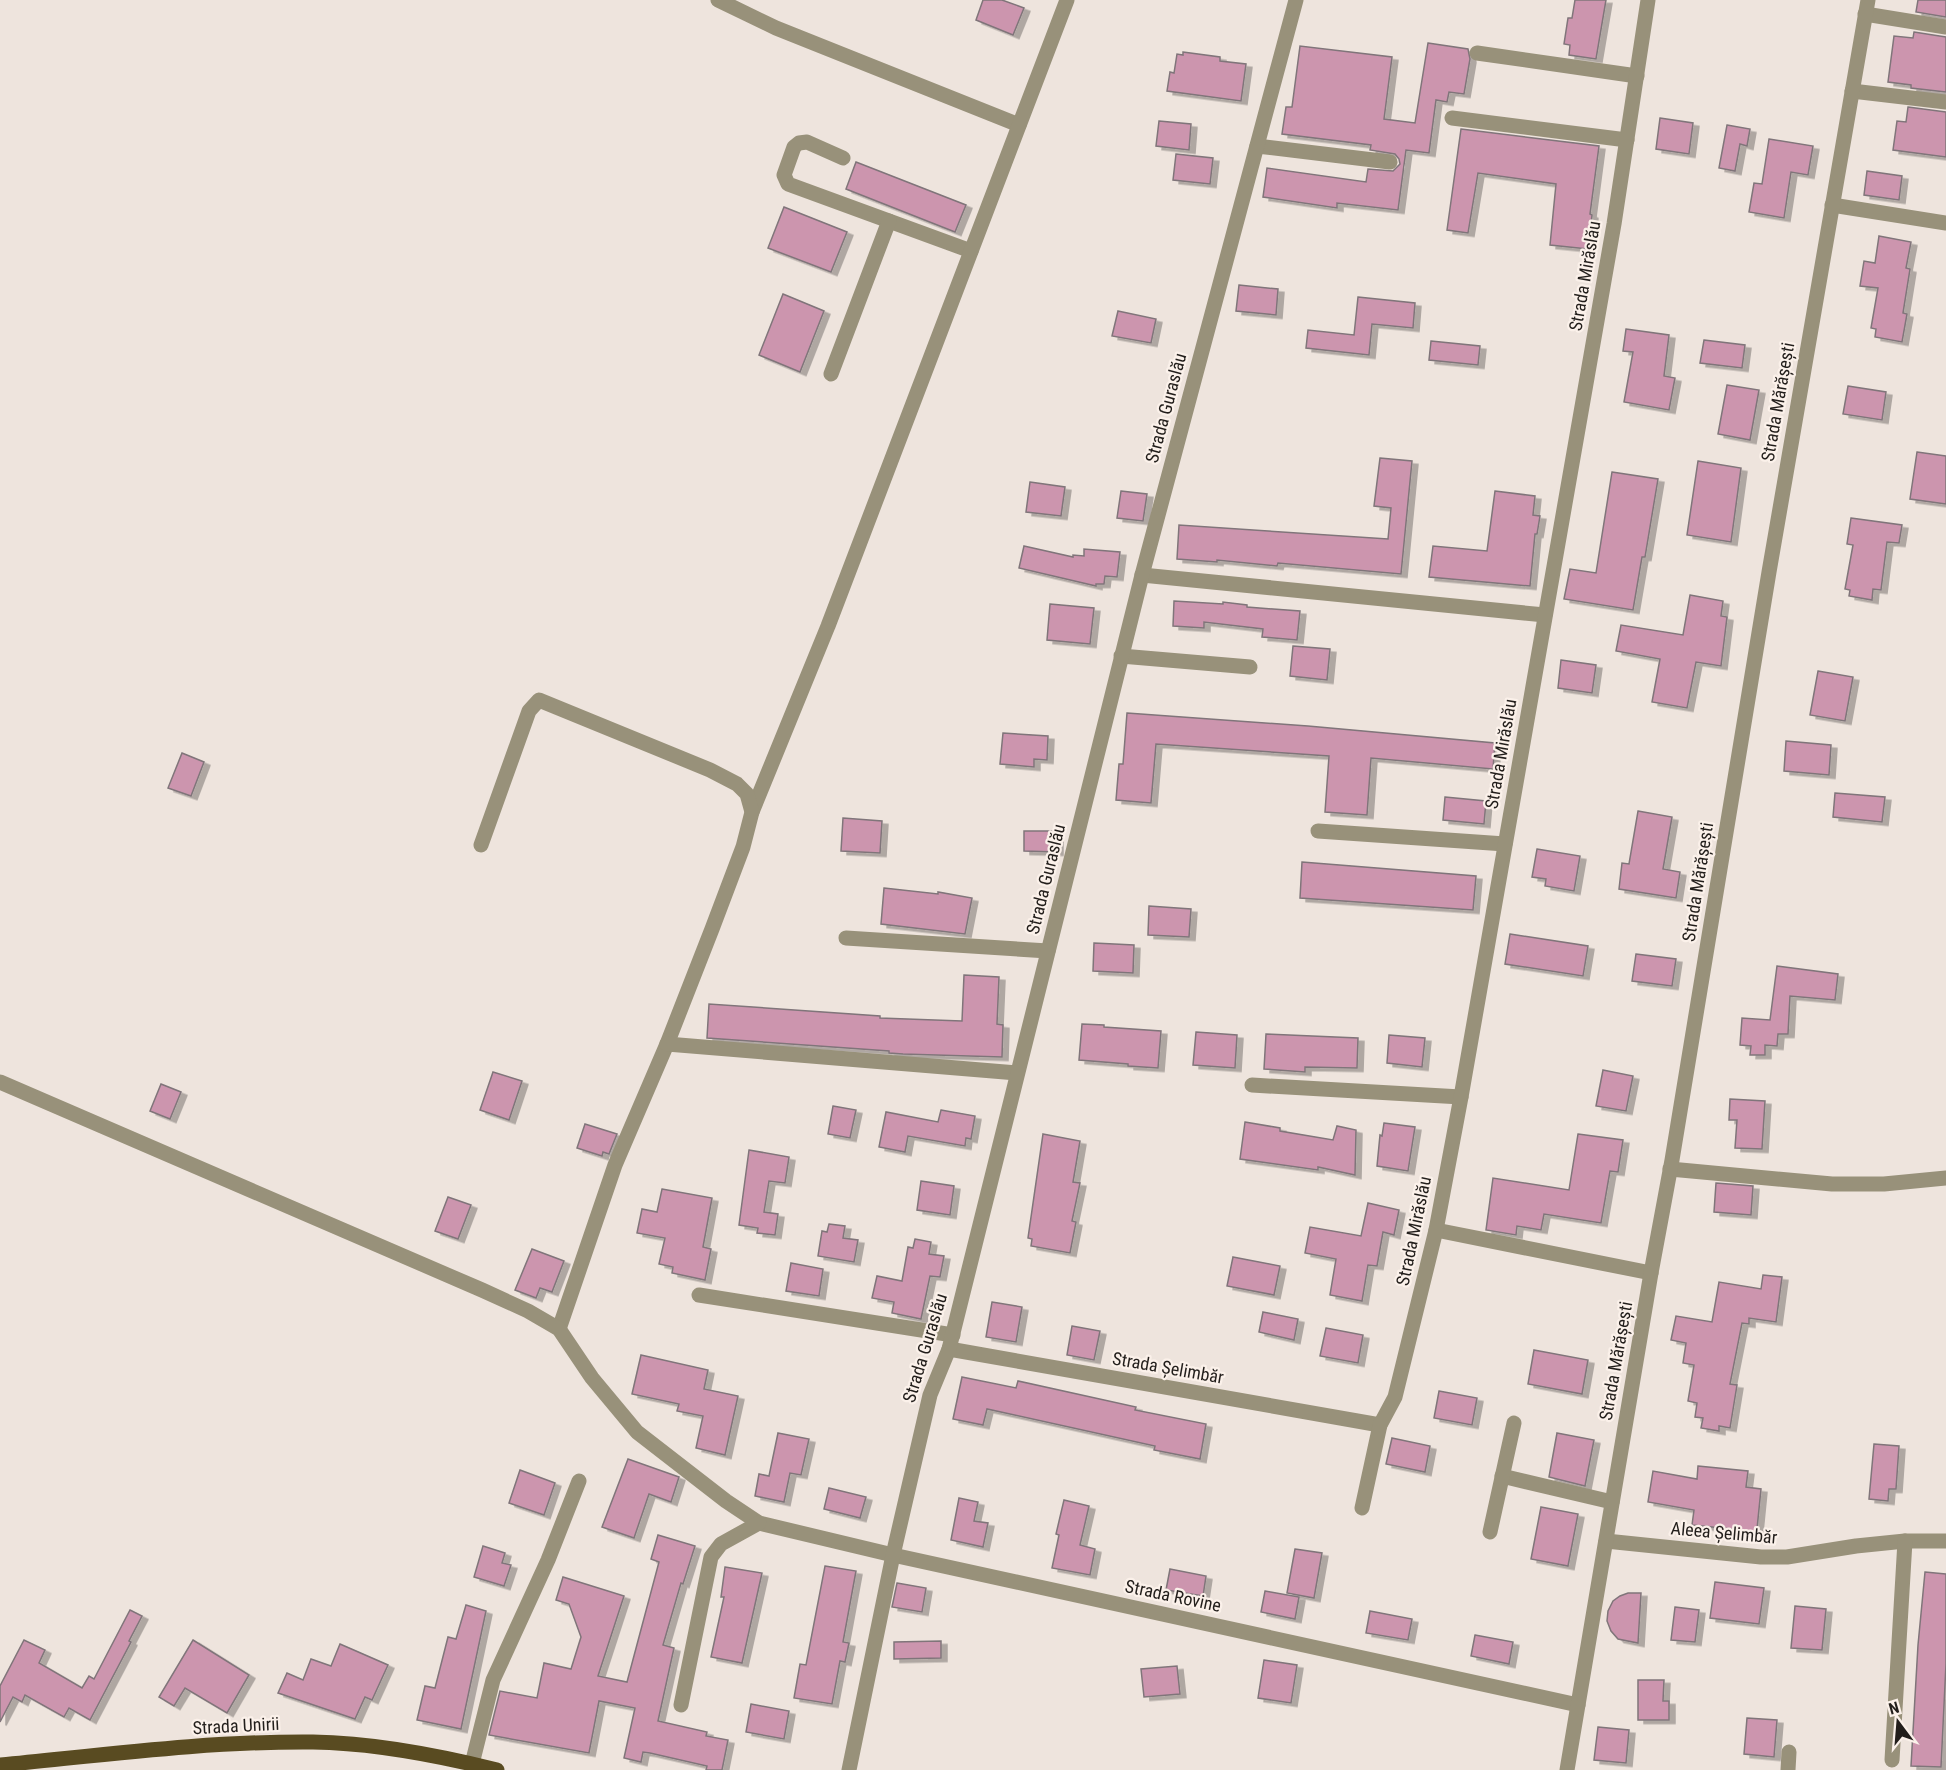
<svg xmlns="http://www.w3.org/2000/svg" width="1946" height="1770" viewBox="0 0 1946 1770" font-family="'Roboto Condensed',sans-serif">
  <defs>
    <filter id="shadow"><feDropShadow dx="6" dy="3.5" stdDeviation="0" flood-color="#0004"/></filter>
  </defs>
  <rect width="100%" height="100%" fill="#eee4dd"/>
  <g fill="#cc95ae" stroke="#80757a" stroke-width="1.5" filter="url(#shadow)">
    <polygon points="983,0 1002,0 1024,8 1013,35 976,20"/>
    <polygon points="1575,0 1606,0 1596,59 1569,55 1570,45 1564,44 1568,18 1572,18"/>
    <polygon points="1918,0 1946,0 1946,17 1916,12"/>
    <polygon points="1914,32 1946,37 1946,92 1911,88 1911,85 1888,82 1894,36 1913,38"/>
    <polygon points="1428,43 1468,49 1470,59 1464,94 1449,92 1447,102 1436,100 1429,153 1406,150 1398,210 1337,203 1337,208 1263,197 1267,168 1366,182 1368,169 1393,171 1400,164 1399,159 1395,154 1370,150 1371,145 1282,134 1286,107 1292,107 1300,46 1392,57 1384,119 1415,123"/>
    <polygon points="1183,52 1220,57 1220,61 1246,64 1241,101 1167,91 1170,72 1174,73 1177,54 1183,55"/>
    <polygon points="1908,107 1946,112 1946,157 1893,150 1897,121 1906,122"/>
    <polygon points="1660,118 1693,123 1689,154 1656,149"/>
    <polygon points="1159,121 1191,124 1189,150 1156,146"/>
    <polygon points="1727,125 1750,129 1747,146 1740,144 1735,171 1719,168"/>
    <polygon points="1461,129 1599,146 1590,214 1592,215 1588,249 1550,245 1556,184 1478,173 1468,233 1447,230"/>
    <polygon points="1769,139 1813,146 1808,175 1791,172 1784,218 1749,212 1754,183 1762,184"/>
    <polygon points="1176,154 1213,158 1210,184 1173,180"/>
    <polygon points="856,162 966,205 955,232 846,189"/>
    <polygon points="1867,171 1902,176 1899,200 1864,195"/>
    <polygon points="784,207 847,232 831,272 768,248"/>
    <polygon points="1879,236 1911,242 1906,268 1910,269 1903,313 1907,314 1902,342 1875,337 1876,329 1871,328 1878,288 1860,286 1864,261 1875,263"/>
    <polygon points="1239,285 1278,289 1276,315 1236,311"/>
    <polygon points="783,294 824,311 800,372 759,355"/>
    <polygon points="1358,297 1415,303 1413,328 1372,324 1369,355 1306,348 1308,330 1354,335"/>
    <polygon points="1118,311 1156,319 1151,343 1112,336"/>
    <polygon points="1626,329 1669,335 1664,376 1675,378 1669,410 1624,402 1633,352 1623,351"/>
    <polygon points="1704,340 1745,345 1742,368 1700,363"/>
    <polygon points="1431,341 1480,346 1478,365 1429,360"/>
    <polygon points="1727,385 1759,390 1750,440 1718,434"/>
    <polygon points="1848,386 1886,392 1882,420 1843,414"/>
    <polygon points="1917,452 1946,456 1946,504 1910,499"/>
    <polygon points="1380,458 1412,461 1401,574 1278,563 1277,566 1217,560 1217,562 1177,559 1179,525 1388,539 1391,508 1374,506"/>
    <polygon points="1698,461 1741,468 1731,542 1687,535"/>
    <polygon points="1612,472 1658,479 1645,557 1642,557 1633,610 1564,599 1570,569 1596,573"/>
    <polygon points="1030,482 1065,487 1061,516 1026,512"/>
    <polygon points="1121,491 1147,494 1143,521 1117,518"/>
    <polygon points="1495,491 1535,496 1533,515 1540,516 1537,534 1535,534 1530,586 1429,577 1433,546 1487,551"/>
    <polygon points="1851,518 1902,525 1899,543 1887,542 1881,590 1873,589 1872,600 1849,596 1850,590 1845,589 1853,545 1847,544"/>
    <polygon points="1024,546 1073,557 1073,555 1084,556 1084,549 1120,552 1117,577 1105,576 1104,584 1096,584 1096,586 1019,568"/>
    <polygon points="1690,595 1723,601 1721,616 1727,617 1721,666 1696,662 1687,708 1652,702 1660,659 1616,651 1621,625 1683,635"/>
    <polygon points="1174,601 1223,604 1223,602 1247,605 1247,607 1300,611 1297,640 1262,637 1263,629 1204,622 1204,628 1173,626"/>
    <polygon points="1050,604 1094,608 1090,644 1047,640"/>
    <polygon points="1293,646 1330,649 1327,680 1290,676"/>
    <polygon points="1561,660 1596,665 1592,693 1558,688"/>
    <polygon points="1818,671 1853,677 1845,721 1810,715"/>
    <polygon points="1127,713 1308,726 1495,743 1493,769 1371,758 1367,815 1325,812 1329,756 1156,744 1151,803 1116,800 1119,764 1123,764"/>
    <polygon points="1003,733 1048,736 1047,760 1034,759 1034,767 1000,764"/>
    <polygon points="1786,741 1831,745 1829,775 1784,771"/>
    <polygon points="182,753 204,762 191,796 168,788"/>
    <polygon points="1835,793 1885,797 1882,822 1833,817"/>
    <polygon points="1445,797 1486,801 1484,824 1443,820"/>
    <polygon points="1638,811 1672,817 1663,869 1680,872 1676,898 1619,889 1622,863 1629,864"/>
    <polygon points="843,818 882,821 880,853 841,851"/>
    <polygon points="1024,831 1057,831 1057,852 1024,851"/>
    <polygon points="1537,849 1580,856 1574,891 1545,886 1546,879 1532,877"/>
    <polygon points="1302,862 1476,876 1473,910 1300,898"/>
    <polygon points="884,888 938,894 938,892 972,898 965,934 881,924"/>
    <polygon points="1149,906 1191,909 1189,937 1148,935"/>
    <polygon points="1510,934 1588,946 1583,976 1505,964"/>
    <polygon points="1094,943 1134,945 1133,973 1093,971"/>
    <polygon points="1636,954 1676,959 1672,986 1632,981"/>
    <polygon points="1777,966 1838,974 1835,1000 1790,996 1788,1034 1778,1034 1777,1046 1765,1045 1765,1055 1750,1055 1751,1046 1740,1045 1742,1018 1770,1020"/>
    <polygon points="964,975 999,977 997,1024 1003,1025 1002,1057 903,1054 889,1053 889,1051 707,1038 709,1004 880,1016 880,1018 962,1021"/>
    <polygon points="1082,1024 1104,1025 1104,1027 1161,1031 1158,1068 1128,1066 1128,1064 1079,1060"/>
    <polygon points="1196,1032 1237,1035 1235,1068 1193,1065"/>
    <polygon points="1266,1034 1358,1038 1357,1068 1305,1067 1305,1072 1264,1069"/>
    <polygon points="1389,1035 1425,1038 1422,1067 1387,1063"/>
    <polygon points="1603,1070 1633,1076 1626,1111 1596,1106"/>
    <polygon points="493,1072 522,1081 509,1120 480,1110"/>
    <polygon points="161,1084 181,1092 170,1119 150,1111"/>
    <polygon points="1730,1099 1765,1101 1762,1149 1735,1148 1737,1120 1729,1120"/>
    <polygon points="833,1106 856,1110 850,1138 828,1134"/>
    <polygon points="941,1110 975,1116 971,1139 966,1138 965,1146 908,1136 905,1152 879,1147 886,1112 938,1122"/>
    <polygon points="1245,1122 1280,1128 1280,1131 1333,1140 1337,1126 1356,1130 1355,1175 1318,1167 1318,1170 1240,1159"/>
    <polygon points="1384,1123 1415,1127 1408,1171 1377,1166 1380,1135 1382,1136"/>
    <polygon points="585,1124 617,1134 609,1154 603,1152 602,1156 577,1148"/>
    <polygon points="1043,1134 1080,1141 1073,1182 1080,1183 1072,1221 1076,1222 1070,1253 1031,1246 1032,1239 1028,1238"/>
    <polygon points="1578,1134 1623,1140 1618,1172 1610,1171 1601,1223 1544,1214 1541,1230 1517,1226 1516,1235 1486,1230 1493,1178 1569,1190"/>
    <polygon points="749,1150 789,1157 785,1183 769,1181 764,1212 778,1214 775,1235 757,1233 758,1228 739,1225"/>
    <polygon points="921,1181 954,1186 950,1215 917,1210"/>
    <polygon points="1716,1183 1753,1186 1751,1215 1714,1212"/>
    <polygon points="662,1189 712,1198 703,1247 711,1249 705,1280 672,1273 673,1267 659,1264 665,1238 637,1233 642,1209 657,1212"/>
    <polygon points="448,1197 471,1205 458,1239 435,1231"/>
    <polygon points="1368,1203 1399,1210 1394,1235 1383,1232 1377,1266 1368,1265 1362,1301 1330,1295 1336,1259 1305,1253 1310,1227 1361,1236"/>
    <polygon points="829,1224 845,1226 843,1238 858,1240 854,1262 818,1256 822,1231 827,1232"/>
    <polygon points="915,1239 931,1242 929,1254 944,1256 940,1277 930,1276 921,1319 892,1313 894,1302 872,1298 877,1276 902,1281 908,1247 913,1248"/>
    <polygon points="532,1249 564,1261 552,1292 540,1288 536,1298 515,1290"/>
    <polygon points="1233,1257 1280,1266 1274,1295 1227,1286"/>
    <polygon points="791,1263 823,1269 819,1296 786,1291"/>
    <polygon points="1763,1275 1782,1277 1776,1322 1749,1318 1749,1324 1742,1323 1730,1384 1737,1385 1730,1428 1719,1426 1719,1431 1701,1428 1703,1418 1695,1417 1697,1403 1688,1401 1694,1365 1683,1363 1686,1343 1671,1340 1676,1316 1712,1322 1719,1282 1761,1289"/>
    <polygon points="992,1302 1022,1307 1016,1342 986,1337"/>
    <polygon points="1263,1312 1298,1319 1294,1340 1259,1332"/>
    <polygon points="1072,1326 1100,1331 1094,1360 1067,1355"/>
    <polygon points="1326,1328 1363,1335 1358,1363 1320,1356"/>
    <polygon points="1534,1350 1588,1360 1582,1394 1528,1384"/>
    <polygon points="641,1355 708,1370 704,1389 738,1396 725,1455 696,1448 703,1416 677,1411 679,1404 632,1394"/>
    <polygon points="962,1377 1016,1388 1018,1381 1136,1407 1135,1410 1206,1424 1200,1459 1154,1450 1155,1446 987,1409 983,1425 953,1419"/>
    <polygon points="1439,1391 1477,1398 1472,1425 1434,1418"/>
    <polygon points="778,1433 809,1439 801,1475 790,1473 784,1502 755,1496 759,1474 769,1476"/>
    <polygon points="1557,1433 1594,1440 1585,1486 1549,1477"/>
    <polygon points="1392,1438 1430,1446 1425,1472 1386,1464"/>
    <polygon points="1874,1444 1899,1446 1896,1489 1889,1489 1888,1501 1869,1499"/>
    <polygon points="628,1459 679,1477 671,1502 649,1494 634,1538 602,1527"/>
    <polygon points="1698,1466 1748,1471 1746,1487 1761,1489 1756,1539 1732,1536 1732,1529 1692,1525 1694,1510 1648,1502 1653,1471 1697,1479"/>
    <polygon points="520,1470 555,1483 544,1515 509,1503"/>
    <polygon points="829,1488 866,1497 860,1518 824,1509"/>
    <polygon points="959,1498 978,1502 974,1521 988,1523 983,1547 951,1540"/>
    <polygon points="1064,1500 1089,1506 1080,1545 1095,1549 1090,1575 1052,1568 1059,1535 1056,1534"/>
    <polygon points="1541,1507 1578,1514 1568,1566 1531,1559"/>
    <polygon points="658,1535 695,1546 683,1584 681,1583 663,1645 674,1648 658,1721 707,1732 706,1736 728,1740 722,1770 706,1770 707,1766 650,1753 643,1752 641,1762 624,1758 635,1708 599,1701 589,1753 489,1735 500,1691 537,1698 544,1663 571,1669 581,1637 569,1604 556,1600 563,1577 624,1596 598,1676 627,1682 659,1562 651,1559"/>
    <polygon points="483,1546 505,1553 502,1563 511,1565 504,1586 474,1577"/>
    <polygon points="1295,1549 1322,1553 1314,1598 1287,1593"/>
    <polygon points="825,1566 856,1571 843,1642 849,1643 845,1662 840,1661 832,1704 794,1698 800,1664 806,1665"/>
    <polygon points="725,1567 762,1573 742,1663 711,1657 724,1597 721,1597"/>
    <polygon points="1170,1569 1206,1576 1203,1596 1166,1590"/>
    <polygon points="1925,1572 1946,1574 1946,1664 1941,1767 1911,1766 1918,1645"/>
    <polygon points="1715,1582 1764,1588 1759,1624 1710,1618"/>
    <polygon points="897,1583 926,1588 922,1612 892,1607"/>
    <polygon points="1265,1591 1299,1597 1295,1619 1261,1612"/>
    <polygon points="1628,1593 1641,1593 1638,1643 1618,1639 1611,1631 1607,1621 1608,1611 1613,1601 1620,1596"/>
    <polygon points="466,1605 486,1611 461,1729 417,1720 425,1686 435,1688 448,1637 456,1639"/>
    <polygon points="1795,1606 1826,1609 1822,1650 1791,1648"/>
    <polygon points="1675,1607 1699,1610 1695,1642 1671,1640"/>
    <polygon points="130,1610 142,1616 129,1641 131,1642 90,1720 69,1708 64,1717 25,1695 22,1702 13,1697 0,1722 0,1686 24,1640 45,1650 39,1663 82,1688 89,1676 94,1679"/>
    <polygon points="1370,1611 1412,1619 1408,1640 1366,1633"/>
    <polygon points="1475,1635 1513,1642 1509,1664 1471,1656"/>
    <polygon points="193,1640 249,1675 227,1713 185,1688 174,1706 159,1697"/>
    <polygon points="941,1641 941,1658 894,1659 894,1642"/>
    <polygon points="340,1644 388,1665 372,1700 365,1697 355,1719 278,1693 287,1673 303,1680 311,1659 331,1666"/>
    <polygon points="1264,1660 1297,1665 1291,1703 1258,1698"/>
    <polygon points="1177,1666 1180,1694 1144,1697 1141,1669"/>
    <polygon points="1638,1680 1664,1680 1663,1701 1669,1701 1669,1720 1638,1720"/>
    <polygon points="751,1704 789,1711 784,1739 746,1732"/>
    <polygon points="1747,1718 1777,1720 1774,1757 1744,1754"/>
    <polygon points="1598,1727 1629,1730 1626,1763 1594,1760"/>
  </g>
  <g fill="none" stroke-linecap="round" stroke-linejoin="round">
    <g stroke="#98917a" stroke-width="15">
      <polyline points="718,0 776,28 1019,125"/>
      <polyline points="1865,14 1946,27"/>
      <polyline points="1477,53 1637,76"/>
      <polyline points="1852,91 1946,102"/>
      <polyline points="1452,118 1627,140"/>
      <polyline points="1257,146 1390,162"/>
      <polyline points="843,158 807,142 799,143 794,147 784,175 788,184 971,251"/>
      <polyline points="1832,205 1946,223"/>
      <polyline points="831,374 889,221"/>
      <polyline points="1142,575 1545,615"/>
      <polyline points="1121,656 1250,667"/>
      <polyline points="752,812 828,626 1067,0"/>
      <polyline points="1318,831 1505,844"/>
      <polyline points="481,845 529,711 539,700 710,770 737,784 747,794 752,812 743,847 712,929 667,1044 615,1165 559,1329"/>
      <polyline points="846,938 1048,951"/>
      <polyline points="667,1044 1017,1073"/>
      <polyline points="0,1082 482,1290 528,1311 559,1329 592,1378 637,1432 726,1501 759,1523 893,1555 1578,1705"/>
      <polyline points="1252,1085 1461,1097"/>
      <polyline points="1670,1169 1832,1184 1884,1184 1946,1178"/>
      <polyline points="1436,1230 1651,1273"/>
      <polyline points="699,1295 953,1335"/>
      <polyline points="949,1349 1380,1425"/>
      <polyline points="1502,1476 1612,1502"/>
      <polyline points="1362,1508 1380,1425 1395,1397 1436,1230 1461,1097 1614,224 1648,0"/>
      <polyline points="1490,1532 1514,1423"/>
      <polyline points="1606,1541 1761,1557 1787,1557 1856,1546 1905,1541 1946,1541"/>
      <polyline points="681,1705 711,1557 721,1544 759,1523"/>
      <polyline points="1892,1760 1905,1541"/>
      <polyline points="472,1764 493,1680 548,1560 579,1481"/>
      <polyline points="849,1770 893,1555 930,1395 949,1349 1142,575 1296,0"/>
      <polyline points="1567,1770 1651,1273 1672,1160 1769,572 1868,0"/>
      <polyline points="1788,1770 1789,1752"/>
    </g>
    <path stroke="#594b21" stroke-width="15" d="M0 1765C104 1755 208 1741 313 1742 375 1743 437 1755 497 1770"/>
  </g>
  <g text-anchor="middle" stroke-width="4.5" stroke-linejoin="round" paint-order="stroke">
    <g font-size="18" fill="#221e1b" stroke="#fbf1ea">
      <text transform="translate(1585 276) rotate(-80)" y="6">Strada Mirăslău</text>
      <text transform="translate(1778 402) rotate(-80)" y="6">Strada Mărășești</text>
      <text transform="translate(1166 408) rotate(-75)" y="6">Strada Guraslău</text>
      <text transform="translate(1501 754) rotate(-80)" y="6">Strada Mirăslău</text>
      <text transform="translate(1046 879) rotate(-76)" y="6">Strada Guraslău</text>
      <text transform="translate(1698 882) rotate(-81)" y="6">Strada Mărășești</text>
      <text transform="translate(1414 1231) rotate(-78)" y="6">Strada Mirăslău</text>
      <text transform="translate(925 1348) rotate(-73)" y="6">Strada Guraslău</text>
      <text transform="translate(1616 1361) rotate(-80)" y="6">Strada Mărășești</text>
      <text transform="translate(1168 1368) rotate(10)" y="6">Strada Șelimbăr</text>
      <text transform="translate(1724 1533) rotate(5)" y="6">Aleea Șelimbăr</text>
      <text transform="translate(1173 1596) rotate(12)" y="6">Strada Rovine</text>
      <text transform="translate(236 1726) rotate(-3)" y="6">Strada Unirii</text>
    </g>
  </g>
  <g transform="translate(1898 1722) rotate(344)" stroke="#fbf1ea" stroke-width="4.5" paint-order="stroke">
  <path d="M0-4.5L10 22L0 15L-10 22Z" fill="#221e1b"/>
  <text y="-9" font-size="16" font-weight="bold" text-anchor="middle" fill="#221e1b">N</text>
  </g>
</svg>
